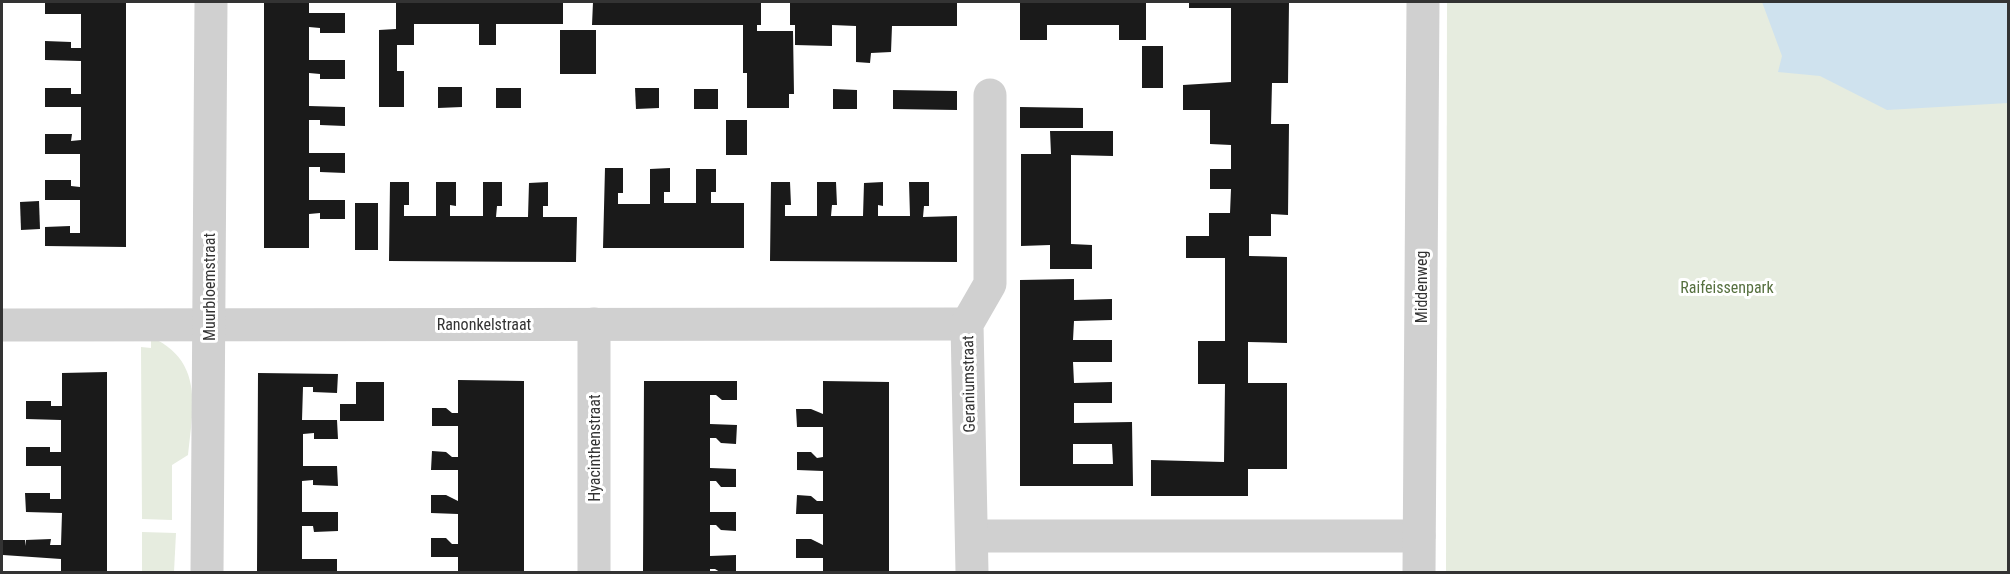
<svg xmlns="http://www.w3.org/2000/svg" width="2010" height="574" viewBox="0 0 2010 574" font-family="'Roboto Condensed',sans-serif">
  <rect width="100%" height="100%" fill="#fff"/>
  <g fill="#e6ecdf">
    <polygon points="1447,2 2008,2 2008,572 1446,572"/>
    <path d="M151 337C204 361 193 407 188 455L172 465V520L142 519 141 347 151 348Z"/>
    <polygon points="142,532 176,533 174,572 142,572"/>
  </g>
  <polygon fill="#cfe2ee" points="1762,2 2008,2 2008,103 1887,110 1820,76 1778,72 1782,56"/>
  <g fill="#1a1a1a" fill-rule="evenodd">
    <polygon points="45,2 126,2 126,247 45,246 45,227 70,226 70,233 80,233 80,200 45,200 45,180 71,180 71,186 80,187 80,154 45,154 45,134 72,134 71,141 81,140 81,107 45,107 45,88 71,88 71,94 81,94 81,61 45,60 45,41 71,42 71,48 81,48 81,14 45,14"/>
    <polygon points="264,2 309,2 309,13 345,13 345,33 320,33 320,28 309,27 309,60 345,60 345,79 320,79 320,74 309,73 309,106 345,107 345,126 320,125 320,120 309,120 309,153 345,153 345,173 320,172 320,167 309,167 309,200 345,200 345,219 320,219 320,213 309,214 309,248 264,248"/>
    <polygon points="396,2 563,2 563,24 496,24 496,45 479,45 479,24 414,24 414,45 397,45 397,71 404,71 404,107 379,107 379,30 396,29"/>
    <polygon points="593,2 761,2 761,25 757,25 757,31 793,31 794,94 789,94 789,108 747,108 747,73 743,73 743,25 592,25"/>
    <polygon points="790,2 957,2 957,26 892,26 891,52 871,53 870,63 856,62 856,26 832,25 832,46 795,45 795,25 790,25"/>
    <polygon points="1020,2 1146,2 1146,40 1119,40 1119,25 1047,25 1047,40 1020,40"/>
    <polygon points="1189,2 1289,2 1288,83 1272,83 1271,124 1289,124 1288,215 1271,214 1271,236 1249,236 1249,256 1287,257 1287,343 1248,342 1248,383 1287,383 1287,469 1248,469 1248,496 1151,496 1151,460 1224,462 1225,384 1198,384 1198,341 1225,341 1225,258 1186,258 1186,236 1209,236 1209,213 1230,213 1231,189 1210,189 1210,169 1231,169 1231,145 1210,144 1210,110 1183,110 1183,85 1231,82 1231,8 1189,8"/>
    <rect x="560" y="30" width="36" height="44"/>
    <rect x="1142" y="46" width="21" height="42"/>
    <polygon points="438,87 462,87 462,107 438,108"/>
    <rect x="496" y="88" width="25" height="20"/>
    <polygon points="635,88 659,88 659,108 636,109"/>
    <rect x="694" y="89" width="24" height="20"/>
    <polygon points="833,89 857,90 857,109 833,109"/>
    <polygon points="893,90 957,91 957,110 893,109"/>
    <polygon points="1020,107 1083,108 1083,128 1020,128"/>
    <rect x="726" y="120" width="21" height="35"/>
    <polygon points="1050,131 1113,131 1113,156 1071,155 1071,244 1092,245 1092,269 1050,269 1050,245 1021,246 1021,154 1051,154"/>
    <polygon points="605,168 623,168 623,193 618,193 618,204 650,204 650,169 670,168 670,192 664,192 664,203 696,203 696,169 716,169 716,192 711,192 711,203 744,203 744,248 603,248"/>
    <polygon points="390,182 409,182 409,205 404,205 404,216 436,216 436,182 456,182 456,206 450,205 450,216 483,216 483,182 502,182 502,206 497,206 496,217 528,217 529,183 548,182 548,206 543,206 543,217 577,217 576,262 389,261"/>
    <polygon points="771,182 790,182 791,205 785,205 785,216 817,216 817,182 836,182 837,205 832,205 831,216 863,216 864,183 883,182 883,206 878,205 878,216 910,216 909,182 929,182 929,206 924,206 923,217 957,216 957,262 770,261"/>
    <polygon points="39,201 40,229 21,230 20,202"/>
    <rect x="355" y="203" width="23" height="47"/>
    <path d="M1074 279V300L1112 299V320L1074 321 1073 340H1112V362H1073L1074 383 1112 382V403H1074V423L1132 422 1133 486H1020V280ZM1073 444H1112L1113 464H1073Z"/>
    <polygon points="107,372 107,572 61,572 61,559 3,555 3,540 25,540 26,546 26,540 51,539 50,545 61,545 62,513 26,512 25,493 50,493 50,499 61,499 61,466 26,466 26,447 50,447 50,452 61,452 61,420 26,419 26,401 51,401 51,406 62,406 62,373"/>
    <polygon points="258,373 338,374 337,393 313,392 313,387 303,387 302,420 337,420 338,439 314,439 314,433 303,434 303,466 337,466 338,486 313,485 313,480 302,481 302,512 338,512 338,531 314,532 313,526 302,526 302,559 337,559 337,572 257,572"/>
    <polygon points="458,380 524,381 524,572 458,572 458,557 431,557 431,538 446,538 452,544 458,544 458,514 431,513 431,495 446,495 458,501 458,470 431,470 432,451 446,452 452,457 458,457 458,426 432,426 432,408 446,408 452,413 458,413"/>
    <polygon points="644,381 737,381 737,400 722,400 716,395 710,395 710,424 737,425 736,444 721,443 716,438 710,438 710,468 736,469 736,487 721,487 716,481 710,481 710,512 736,512 736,531 721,530 716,525 710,525 710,556 736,555 736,572 720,572 715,569 710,569 710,572 643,572"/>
    <polygon points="823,381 889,382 889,572 823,572 823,558 796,558 796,539 811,539 823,545 823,514 796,514 797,495 811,496 817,501 823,501 823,471 797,470 797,452 811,452 817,458 823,457 823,427 797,427 796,409 811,409 823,414"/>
    <polygon points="356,382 384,382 384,421 340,421 340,404 356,404"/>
  </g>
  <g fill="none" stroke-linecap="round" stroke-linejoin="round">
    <g stroke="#d0d0d0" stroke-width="33">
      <polyline points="2,325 967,324"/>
      <polyline points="972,536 1419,536"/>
      <polyline points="207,572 211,2"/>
      <polyline points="594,572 594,324"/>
      <polyline points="972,572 967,324 990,284 990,95"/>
      <polyline points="1419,572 1423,2"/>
    </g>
  </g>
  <g text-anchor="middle" stroke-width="6" stroke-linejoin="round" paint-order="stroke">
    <g font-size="16" fill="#333" stroke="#fff">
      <text transform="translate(209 287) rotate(-90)" y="6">Muurbloemstraat</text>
      <text transform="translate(1421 287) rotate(-90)" y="6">Middenweg</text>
      <text x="484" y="330">Ranonkelstraat</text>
      <text transform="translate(968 384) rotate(-91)" y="6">Geraniumstraat</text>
      <text transform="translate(594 448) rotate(-90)" y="6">Hyacinthenstraat</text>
    </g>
    <g font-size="16" fill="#56703f" stroke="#fff">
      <text x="1727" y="293">Raifeissenpark</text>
    </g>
  </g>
  <rect width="2010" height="574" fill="none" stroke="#333333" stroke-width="6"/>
</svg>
